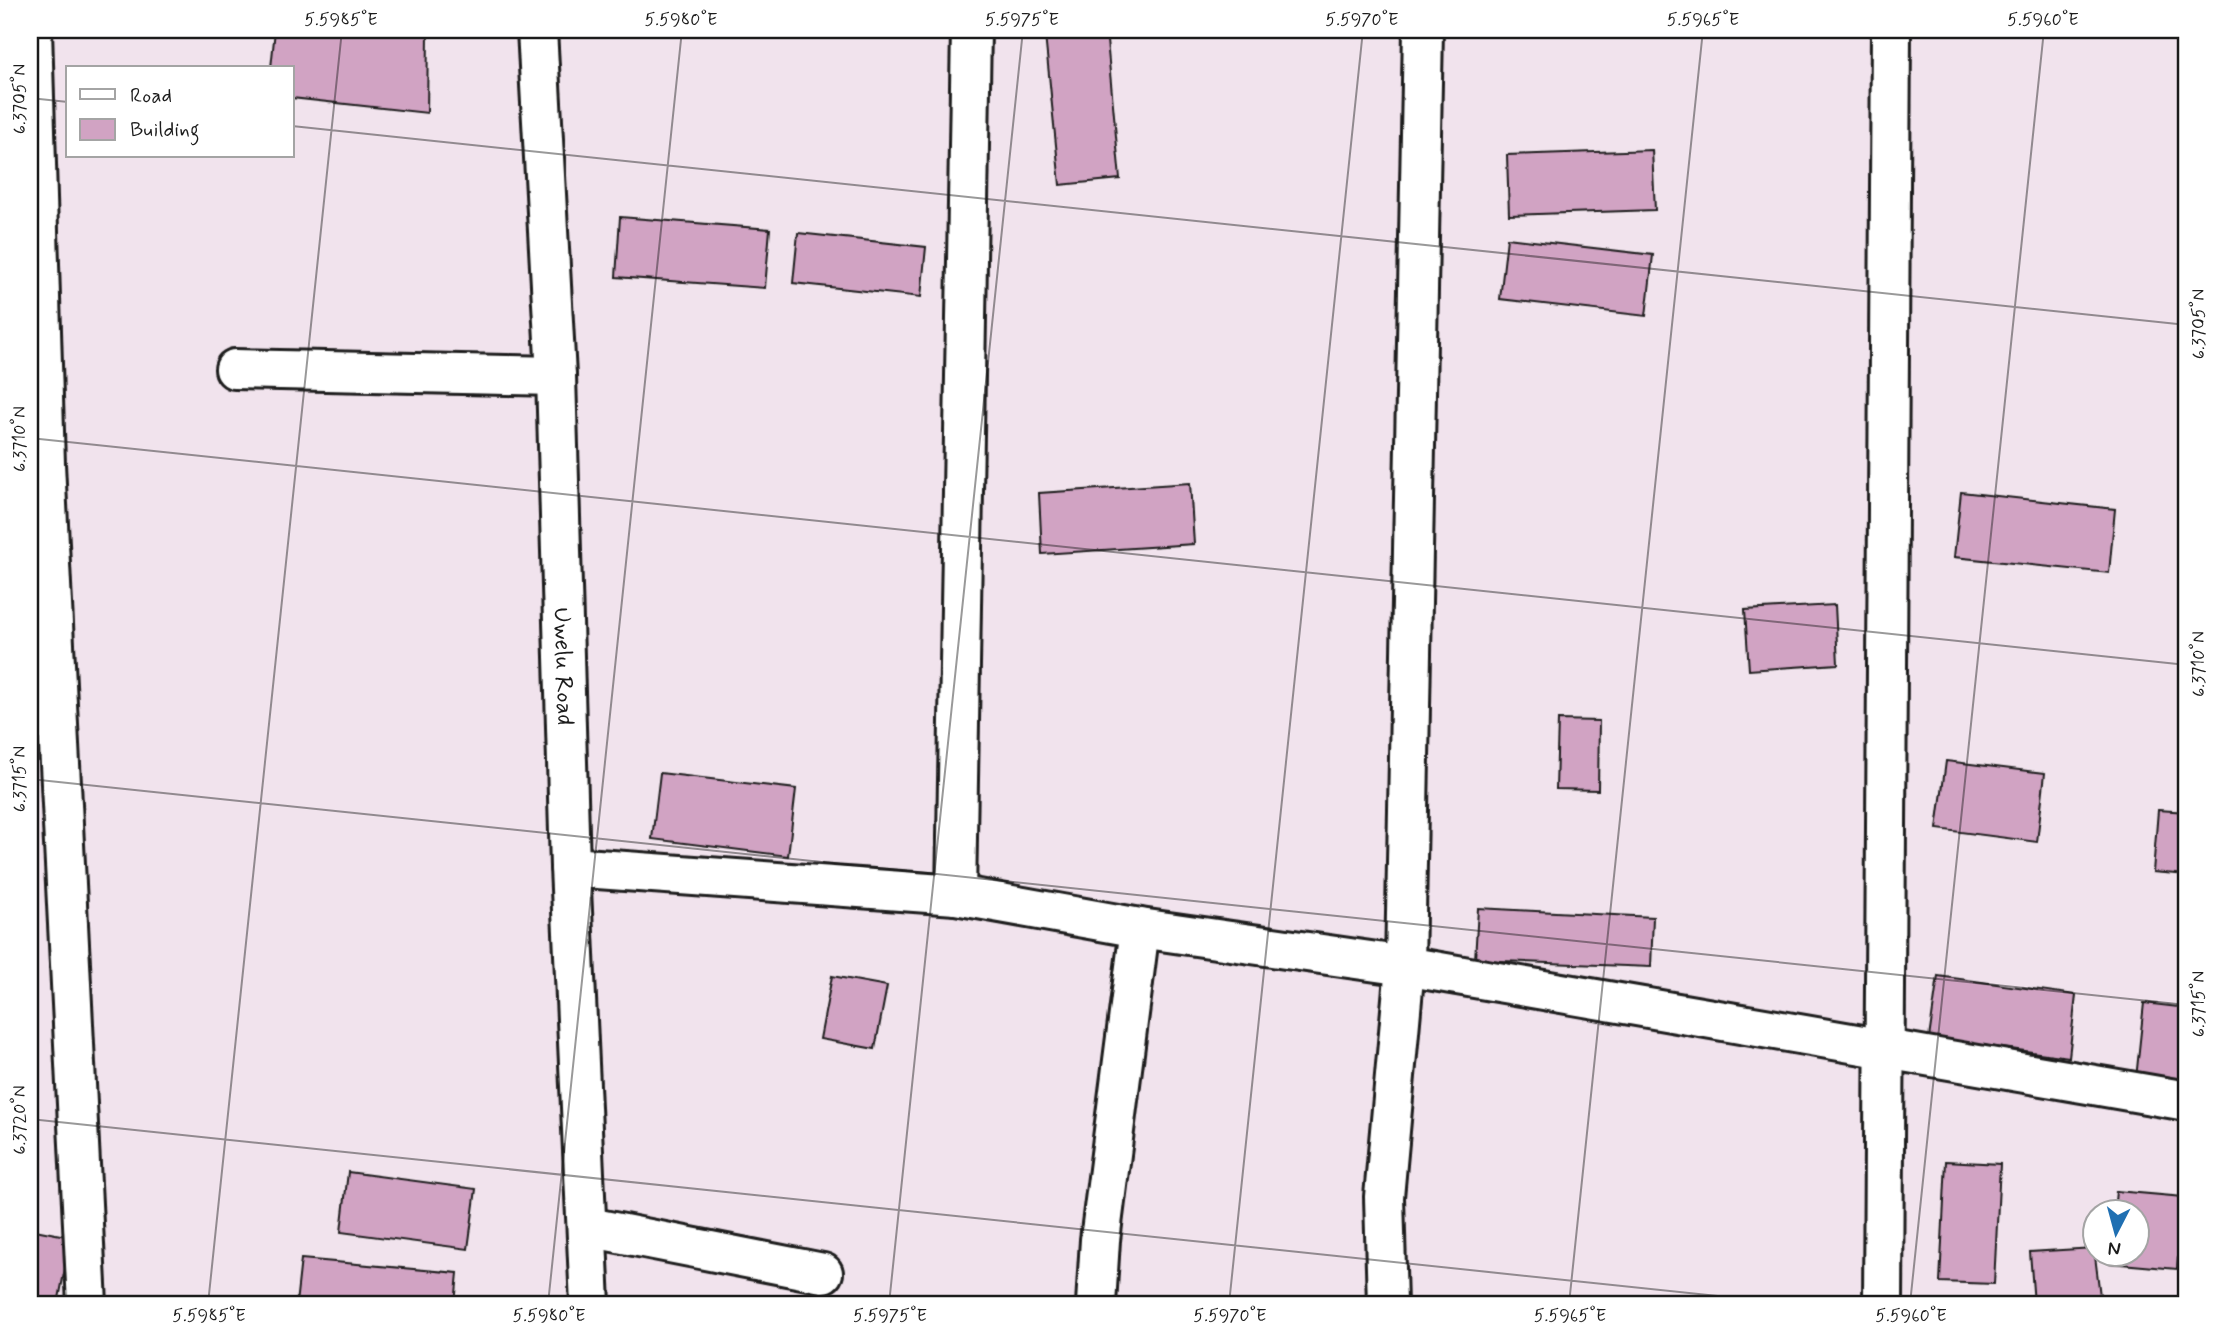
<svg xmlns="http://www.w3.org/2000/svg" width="2217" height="1334" viewBox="0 0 2217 1334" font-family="Mynerve,sans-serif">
  <rect width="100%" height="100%" fill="#f1e3ed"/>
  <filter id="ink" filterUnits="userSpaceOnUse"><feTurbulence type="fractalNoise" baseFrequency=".0143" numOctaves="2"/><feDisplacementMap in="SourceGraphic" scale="14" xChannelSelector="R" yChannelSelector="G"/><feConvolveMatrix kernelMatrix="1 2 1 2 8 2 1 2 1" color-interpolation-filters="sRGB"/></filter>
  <g filter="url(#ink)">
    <g fill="#d1a3c3" stroke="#1c1c1c" stroke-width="2">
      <polygon points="275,30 428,33 427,113 292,98 292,68 271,68"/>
      <polygon points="1106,30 1120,179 1060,185 1045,35"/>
      <polygon points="1652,150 1655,210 1509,215 1507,155"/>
      <polygon points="620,217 770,229 765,288 616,277"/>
      <polygon points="798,233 926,247 921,297 793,283"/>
      <polygon points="1507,238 1653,255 1646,316 1500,299"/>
      <polygon points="1190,483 1194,544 1042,554 1039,493"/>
      <polygon points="1961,492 2115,509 2109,573 1954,557"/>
      <polygon points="1835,605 1838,664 1749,670 1745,610"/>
      <polygon points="1558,720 1599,721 1598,790 1556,789"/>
      <polygon points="1946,761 2045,773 2037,842 1937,829"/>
      <polygon points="660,773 796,789 788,856 652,839"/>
      <polygon points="2158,810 2187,812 2187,875 2153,872"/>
      <polygon points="1478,908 1653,917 1651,967 1475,960"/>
      <polygon points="832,976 887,986 875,1049 820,1039"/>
      <polygon points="1938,976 2076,995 2069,1057 1929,1038"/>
      <polygon points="2144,1003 2187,1008 2187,1093 2135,1088"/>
      <polygon points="1946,1161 2000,1164 1994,1284 1940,1282"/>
      <polygon points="348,1172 476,1189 468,1249 341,1232"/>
      <polygon points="2116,1191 2183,1197 2177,1269 2110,1263 2110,1254 2136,1254 2136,1212 2114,1212"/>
      <polygon points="30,1229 71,1237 58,1304 30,1301"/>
      <polygon points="2094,1248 2101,1304 2034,1304 2030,1252"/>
      <polygon points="301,1259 458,1273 455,1304 296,1304"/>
    </g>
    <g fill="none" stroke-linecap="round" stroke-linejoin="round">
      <defs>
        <g id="minor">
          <polyline points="32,30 45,464 87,1304"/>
          <path id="s1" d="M537 30 556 376 570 867 590 1304"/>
          <polyline points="235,369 556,376"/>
          <polyline points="570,867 956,895 1140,928 1405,966 2187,1101"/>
          <polyline points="956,895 971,30"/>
          <polyline points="588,1227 823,1273"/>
          <polyline points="1096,1304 1100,1240 1140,928"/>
          <polyline points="1387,1304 1384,1197 1405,966 1423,30"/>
          <polyline points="1883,1304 1891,30"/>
        </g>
      </defs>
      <use href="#minor" stroke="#1c1c1c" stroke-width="44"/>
      <use href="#minor" stroke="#fff" stroke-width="38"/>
    </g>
  </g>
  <path fill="none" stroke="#1c1c1c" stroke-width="2" stroke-opacity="0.45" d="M30 98 68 102M292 126 2187 325M30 438 2187 665M30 779 2187 1005M30 1119 1794 1304M208 1304 342 30M548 1304 682 30M889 1304 1023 30M1229 1304 1363 30M1569 1304 1703 30M1910 1304 2044 30"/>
  <g text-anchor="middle" stroke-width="7" stroke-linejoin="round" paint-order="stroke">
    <g font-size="24" fill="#1c1c1c" stroke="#fff">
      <text dy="8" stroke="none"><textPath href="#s1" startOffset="637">Uwelu Road</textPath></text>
    </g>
  </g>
  <rect width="2217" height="1334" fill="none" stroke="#fff" stroke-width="77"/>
  <rect x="66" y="66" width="228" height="91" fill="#ffffff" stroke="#a4a4a4" stroke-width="2"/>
  <rect x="80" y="89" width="35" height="10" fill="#ffffff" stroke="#a4a4a4" stroke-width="2"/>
  <text x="130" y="102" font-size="21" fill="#1c1c1c">Road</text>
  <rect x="80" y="119" width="35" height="21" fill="#d1a3c3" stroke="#a4a4a4" stroke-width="2"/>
  <text x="130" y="136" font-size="21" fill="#1c1c1c">Building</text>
  <g transform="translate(2116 1233) rotate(186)"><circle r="33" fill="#ffffff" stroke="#a4a4a4" stroke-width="2"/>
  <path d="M0-5L12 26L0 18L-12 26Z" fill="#1f6fb2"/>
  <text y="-10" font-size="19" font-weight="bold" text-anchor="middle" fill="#1c1c1c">N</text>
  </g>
  <rect x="38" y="38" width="2140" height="1258" fill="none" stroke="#1c1c1c" stroke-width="2.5"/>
  <g font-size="18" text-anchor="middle" fill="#1c1c1c">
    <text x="341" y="25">5.5985°E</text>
    <text x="681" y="25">5.5980°E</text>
    <text x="1022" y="25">5.5975°E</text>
    <text x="1362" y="25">5.5970°E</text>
    <text x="1703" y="25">5.5965°E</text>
    <text x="2043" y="25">5.5960°E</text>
    <text transform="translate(19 99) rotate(-90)" y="6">6.3705°N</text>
    <text transform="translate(2198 324) rotate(-90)" y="6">6.3705°N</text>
    <text transform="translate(19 439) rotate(-90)" y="6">6.3710°N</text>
    <text transform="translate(2198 664) rotate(-90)" y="6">6.3710°N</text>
    <text transform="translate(19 779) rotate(-90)" y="6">6.3715°N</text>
    <text transform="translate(2198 1004) rotate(-90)" y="6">6.3715°N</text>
    <text transform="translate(19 1120) rotate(-90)" y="6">6.3720°N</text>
    <text x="209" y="1321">5.5985°E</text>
    <text x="549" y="1321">5.5980°E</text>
    <text x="890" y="1321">5.5975°E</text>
    <text x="1230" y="1321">5.5970°E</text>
    <text x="1570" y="1321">5.5965°E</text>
    <text x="1911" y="1321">5.5960°E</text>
  </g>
</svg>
